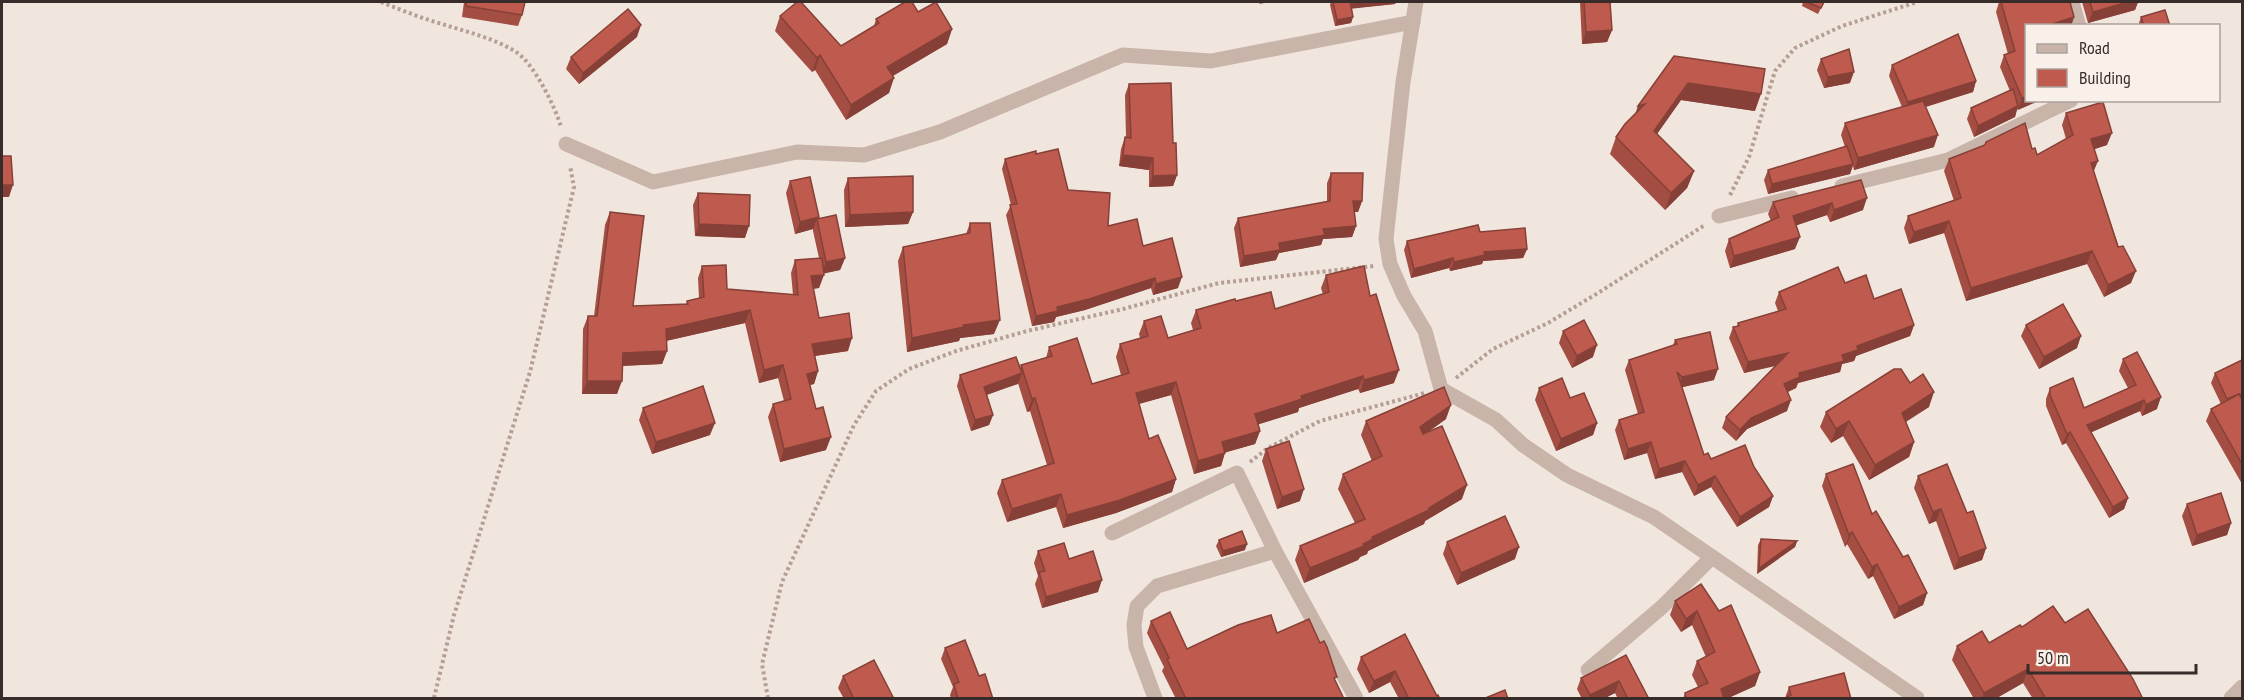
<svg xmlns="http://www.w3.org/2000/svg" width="2244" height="700" viewBox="0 0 2244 700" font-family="'PT Sans Narrow',sans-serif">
  <rect width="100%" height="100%" fill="#f1e6de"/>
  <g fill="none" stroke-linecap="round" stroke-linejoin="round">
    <g stroke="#b49e95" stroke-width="4" stroke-dasharray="3 3" stroke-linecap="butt">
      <path d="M381 2C401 10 421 18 442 24 467 32 494 38 516 52 533 62 556 108 561 127"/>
      <polyline points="1730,195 1749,157 1775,71 1795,48 1842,26 1917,2"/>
      <polyline points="1456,378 1493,349 1548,323 1598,293 1705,225"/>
      <polyline points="1250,462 1268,448 1320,421 1425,393"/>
      <polyline points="434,698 454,615 530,372 574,187 570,166"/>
      <polyline points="768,698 762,664 782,582 854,425 876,391 909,369 956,351 1027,331 1123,309 1219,283 1374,266"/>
    </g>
    <g stroke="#c9b4aa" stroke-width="15">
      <polyline points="1416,2 1403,82 1386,239 1390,264 1404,296 1425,331 1441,389 1496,420 1523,445 1567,475 1654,517 1917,698"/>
      <polyline points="2072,2 2079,26"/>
      <polyline points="566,144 653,182 797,152 864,155 940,132 1123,55 1211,61 1413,22"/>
      <polyline points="1842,186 1948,160 2071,100"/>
      <polyline points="1719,216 1792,198"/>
      <polyline points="1112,533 1237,473 1275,551 1356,698"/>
      <polyline points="1588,670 1662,607 1712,557"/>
      <polyline points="1155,698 1136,647 1134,625 1137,606 1157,586 1275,551"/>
      <polyline points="2231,698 2242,687"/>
    </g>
  </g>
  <g fill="#a44e43">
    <polygon points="464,2 525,2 522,15 518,26 462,17"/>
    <polygon points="1331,2 1396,2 1395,4 1352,8 1353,17 1351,23 1335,26 1330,5"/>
    <polygon points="1580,2 1610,2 1612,30 1607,42 1582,44"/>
    <polygon points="1803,2 1824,2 1818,14 1802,6"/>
    <polygon points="1999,2 2070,2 2074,17 2071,26 2026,26 2026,100 2018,110 2017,109 2015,117 1974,137 1967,119 1971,108 2010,91 2000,67 2004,55 2008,54 1996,12"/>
    <polygon points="2082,2 2138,2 2135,10 2088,23"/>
    <polygon points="918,12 952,29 947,44 893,76 889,93 846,120 815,70 812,72 775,31 780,16 841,46 874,26 876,19"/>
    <polygon points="2141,17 2170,26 2138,26"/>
    <polygon points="637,37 579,84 566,69 571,57"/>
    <polygon points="1674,56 1755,111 1681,100 1657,134 1694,171 1687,188 1665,210 1610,154 1616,137 1635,114"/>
    <polygon points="1821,59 1850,83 1824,88 1817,70"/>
    <polygon points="1892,65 1976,81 1973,92 1926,107 1934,147 1854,170 1853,166 1850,174 1768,194 1764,180 1768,170 1845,147 1841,135 1845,123 1902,107 1889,76"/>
    <polygon points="1129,84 1173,143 1177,175 1173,186 1149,187 1149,170 1119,166 1121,149 1125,137 1126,137 1125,95"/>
    <polygon points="2066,113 2107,145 2094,149 2094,172 2131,283 2104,297 2087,264 1966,301 1944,233 1909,244 1904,228 1908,216 1954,201 1944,171 1949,159 2032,149 2037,155 2066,139 2062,125"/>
    <polygon points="1036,154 1068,190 1108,226 1143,246 1178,288 1153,295 1151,288 1085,310 1056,317 1054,322 1032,326 1006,215 1011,205 1002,169 1005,159"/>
    <polygon points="1331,173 1362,201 1358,212 1354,212 1356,226 1352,237 1323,239 1321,245 1279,253 1276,260 1240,267 1234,228 1238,218 1327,202 1327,183"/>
    <polygon points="848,178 913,212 908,224 845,227 844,190"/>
    <polygon points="1861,180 1863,210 1830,222 1827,215 1796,225 1795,249 1730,268 1725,251 1729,239 1771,221 1768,214 1773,202"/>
    <polygon points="790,181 819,217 819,219 845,258 840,270 824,273 819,288 813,289 819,318 848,351 815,356 818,371 814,384 809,385 826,450 780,462 768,417 773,404 784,401 778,378 759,383 745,323 666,341 667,351 662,364 622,366 617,394 582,394 583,329 588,316 594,316 605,225 610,212 633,306 686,304 687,301 699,298 698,278 702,266 727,289 793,295 791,273 795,260 819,258 813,231 813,229 795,234 786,193"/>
    <polygon points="698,193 745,238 695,236 693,205"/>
    <polygon points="970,223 994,334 960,338 959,341 907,352 898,261 903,247 966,234"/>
    <polygon points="1480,232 1527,249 1523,258 1483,261 1482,264 1450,271 1449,268 1411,278 1404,250 1407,241"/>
    <polygon points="1326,275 1370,296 1394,383 1360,393 1358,389 1299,408 1298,412 1258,424 1260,431 1255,444 1225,452 1221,466 1194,474 1171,395 1139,404 1149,439 1176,479 1172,492 1116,513 1063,528 1056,507 1007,522 997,493 1002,480 1047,465 1030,411 1027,412 1018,383 987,395 993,415 989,425 971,431 957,386 960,375 1020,369 1021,365 1046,358 1049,347 1092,384 1121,375 1116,357 1120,344 1140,338 1139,334 1144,321 1168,338 1193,330 1191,323 1196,310 1236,301 1275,309 1323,294 1321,288"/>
    <polygon points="1845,283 1874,299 1914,325 1910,336 1856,356 1854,361 1842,364 1840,372 1798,383 1796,388 1788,392 1787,411 1747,429 1736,441 1722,428 1726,417 1776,365 1744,373 1729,338 1733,327 1737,326 1738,323 1778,311 1775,303 1779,292"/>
    <polygon points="2026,325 2077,348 2039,369 2021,336"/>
    <polygon points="1563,331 1593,357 1572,368 1559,343"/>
    <polygon points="1675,340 1714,380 1682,387 1704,455 1711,459 1754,467 1773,496 1769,507 1737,527 1711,487 1694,496 1682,472 1655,479 1647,453 1624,460 1615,430 1619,420 1638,414 1625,370 1629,360 1673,345"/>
    <polygon points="2123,359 2157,409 2142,416 2140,411 2091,432 2128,498 2124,509 2109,518 2066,443 2062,445 2046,406 2046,399 2050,388 2084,408 2128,388 2119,371"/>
    <polygon points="2242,360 2242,484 2206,421 2211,409 2221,404 2211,383 2215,373"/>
    <polygon points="1910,383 1929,407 1906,422 1914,442 1909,457 1869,480 1843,436 1831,443 1820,427 1826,412"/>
    <polygon points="1539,388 1597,423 1593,435 1556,451 1535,400"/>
    <polygon points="643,408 710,435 652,454 639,420"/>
    <polygon points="1446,419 1428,432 1462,499 1425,521 1424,524 1368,551 1367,554 1360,557 1358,560 1304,583 1295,560 1300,546 1355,523 1338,489 1343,474 1372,461 1361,435 1366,421"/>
    <polygon points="1266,449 1300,501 1277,509 1262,461"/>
    <polygon points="1826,474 1872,514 1903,557 1927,593 1923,605 1894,619 1873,576 1868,579 1847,544 1845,547 1822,486"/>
    <polygon points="1918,476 1967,513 1986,548 1982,560 1954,570 1936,521 1929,524 1914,488"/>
    <polygon points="2187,504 2231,523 2227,535 2192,546 2182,516"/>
    <polygon points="1761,539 1797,541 1795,547 1757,574 1758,545"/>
    <polygon points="1219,540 1245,550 1221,557 1216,546"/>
    <polygon points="1447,542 1515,559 1457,585 1443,554"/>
    <polygon points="1038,551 1069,559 1098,592 1042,608 1035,584 1038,576 1034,563"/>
    <polygon points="1701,584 1760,672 1755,686 1726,699 1683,699 1685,693 1698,687 1692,675 1697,661 1706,657 1692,625 1681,632 1670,615 1675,601"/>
    <polygon points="1151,621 1187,649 1277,633 1336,682 1344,699 1176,699 1162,671 1164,667 1147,633"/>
    <polygon points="2065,623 2143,699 2033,699 2023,683 1995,699 1974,699 1952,660 1957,646 1989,643 2022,627"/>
    <polygon points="1405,634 1437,696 1440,699 1399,699 1390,682 1369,693 1357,669 1361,657"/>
    <polygon points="945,648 979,676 993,699 951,699 950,695 953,687 941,659"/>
    <polygon points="1626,655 1649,699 1618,699 1615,693 1603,699 1582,699 1577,689 1581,678"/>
    <polygon points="843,676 894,699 844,699 838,688"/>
    <polygon points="1789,687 1851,699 1785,698"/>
  </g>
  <g fill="#864037">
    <polygon points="1261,2 1269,2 1259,4"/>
    <polygon points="1352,2 1396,2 1395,4 1349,9"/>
    <polygon points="2128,2 2138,2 2135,10 2088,23 2093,12"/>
    <polygon points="1353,17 1351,23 1335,26 1337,20"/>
    <polygon points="2074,17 2071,26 2046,26"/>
    <polygon points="641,25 637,37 579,84 583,73"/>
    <polygon points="952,29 947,44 882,82 887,67"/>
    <polygon points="1612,30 1607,42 1582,44 1586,32"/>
    <polygon points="820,55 815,70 812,72 817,58"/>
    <polygon points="1854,72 1850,83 1824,88 1828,77"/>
    <polygon points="894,78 889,93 846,120 851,105"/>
    <polygon points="1976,81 1973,92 1904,113 1908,102"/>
    <polygon points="1688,83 1761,94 1755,111 1681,100 1647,148 1654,131"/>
    <polygon points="2026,97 2026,100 2041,100 2018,110 2022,98"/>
    <polygon points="1645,104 1632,123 1638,106"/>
    <polygon points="2018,106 2015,117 1974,137 1978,126"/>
    <polygon points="2112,133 2107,145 2086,152 2091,139"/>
    <polygon points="1938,135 1934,147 1854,170 1858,158"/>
    <polygon points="1123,155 1153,158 1149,170 1119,166"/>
    <polygon points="2098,161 2093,173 2091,163"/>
    <polygon points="1853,164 1850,174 1768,194 1772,184"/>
    <polygon points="1694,171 1687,188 1665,210 1671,193"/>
    <polygon points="1177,175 1173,186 1149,187 1153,176"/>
    <polygon points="2,185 13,185 9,197 2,197"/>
    <polygon points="1867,198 1863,210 1830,222 1834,210"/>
    <polygon points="1353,201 1362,201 1358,212 1349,211"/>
    <polygon points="1832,203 1827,215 1789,228 1793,216"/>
    <polygon points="913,212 908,224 845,227 850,215"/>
    <polygon points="819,217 818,222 817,219 813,229 795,234 800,222"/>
    <polygon points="1949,221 1944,233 1909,244 1914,232"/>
    <polygon points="699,224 749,226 745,238 695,236"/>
    <polygon points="1356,226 1352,237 1323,239 1321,245 1279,253 1276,260 1240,267 1244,256 1279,243 1323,229"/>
    <polygon points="1800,237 1795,249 1730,268 1734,256"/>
    <polygon points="1527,249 1523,258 1483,261 1482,264 1450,271 1454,262 1484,252"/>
    <polygon points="2092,251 2087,264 1966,301 1971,288"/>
    <polygon points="845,258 840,270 822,274 826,262"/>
    <polygon points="1453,258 1449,268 1411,278 1414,269"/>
    <polygon points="2136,271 2131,283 2104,297 2108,285"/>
    <polygon points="824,275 819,288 806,289 811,276"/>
    <polygon points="1182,277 1178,288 1153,295 1156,284"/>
    <polygon points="1155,278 1151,288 1085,310 1056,317 1054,322 1032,326 1036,316 1057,307"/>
    <polygon points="750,310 745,323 661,342 666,329"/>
    <polygon points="1000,320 994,334 960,338 959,341 907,352 912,338 963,325"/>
    <polygon points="1914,325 1910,336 1856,356 1854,361 1842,364 1840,372 1798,383 1796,388 1780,395 1784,384 1799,373 1842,355 1857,346"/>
    <polygon points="2081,336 2077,348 2039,369 2044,357"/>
    <polygon points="852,338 848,351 807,357 812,344"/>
    <polygon points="1597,345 1593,357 1572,368 1577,356"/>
    <polygon points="667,351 662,364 618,366 623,353"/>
    <polygon points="1788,353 1784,364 1744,373 1748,362"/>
    <polygon points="783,365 778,378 759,383 764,370"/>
    <polygon points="1718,369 1714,380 1679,388 1682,377"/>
    <polygon points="1399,370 1394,383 1360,393 1364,380"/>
    <polygon points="818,371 814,384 802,387 807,374"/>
    <polygon points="1022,373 1018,384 980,397 984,387"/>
    <polygon points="1363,376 1358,389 1299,408 1298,412 1250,427 1255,414 1301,396"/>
    <polygon points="587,381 622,381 617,394 582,394"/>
    <polygon points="1176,382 1171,395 1131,406 1136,393"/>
    <polygon points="1934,392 1929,407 1896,427 1902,413"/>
    <polygon points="2161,397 2157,409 2142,416 2146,405"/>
    <polygon points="1035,398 1030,411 1027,412 1032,399"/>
    <polygon points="1791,400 1787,411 1747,429 1736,441 1740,430 1751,418"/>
    <polygon points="2144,400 2140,411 2083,436 2087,425"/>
    <polygon points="1451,405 1446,419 1414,442 1420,427"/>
    <polygon points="993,415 989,425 971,431 975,420"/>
    <polygon points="1849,421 1843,436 1831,443 1836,429"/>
    <polygon points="715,423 710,435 652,454 656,442"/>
    <polygon points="1597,423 1593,435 1556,451 1561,439"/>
    <polygon points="1260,431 1255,444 1217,455 1222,442"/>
    <polygon points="2070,432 2066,443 2062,445 2067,434"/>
    <polygon points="831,437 826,450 780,462 784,449"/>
    <polygon points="1651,442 1647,453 1624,460 1628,449"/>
    <polygon points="1914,442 1909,457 1869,480 1875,465"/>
    <polygon points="1225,453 1221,466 1194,474 1198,461"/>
    <polygon points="1685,461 1682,472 1655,479 1659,469"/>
    <polygon points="1715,476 1711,487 1694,496 1698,485"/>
    <polygon points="1176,479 1172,492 1116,513 1063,528 1067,515"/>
    <polygon points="1467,485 1462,499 1425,521 1424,524 1368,551 1367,554 1360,557 1358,560 1304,583 1310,568 1363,544 1372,537 1429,508"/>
    <polygon points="1304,489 1300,501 1277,509 1282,497"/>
    <polygon points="1061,494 1056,507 1007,522 1012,509"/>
    <polygon points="1773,496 1769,507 1737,527 1740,517"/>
    <polygon points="2128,498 2124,509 2109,518 2113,507"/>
    <polygon points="1941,509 1936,521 1929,524 1933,512"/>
    <polygon points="2231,523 2227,535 2192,546 2197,535"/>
    <polygon points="1852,532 1847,544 1845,547 1849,535"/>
    <polygon points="1797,541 1795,547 1757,574 1759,568"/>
    <polygon points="1247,544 1245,550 1221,557 1223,551"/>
    <polygon points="1519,547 1515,559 1457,585 1461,573"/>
    <polygon points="1986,548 1982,560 1954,570 1959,558"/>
    <polygon points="1877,564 1873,576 1868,579 1872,567"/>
    <polygon points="1102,580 1098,592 1042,608 1046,597"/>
    <polygon points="1927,593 1923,605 1894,619 1899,607"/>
    <polygon points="1697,611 1692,625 1681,632 1686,619"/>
    <polygon points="2028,669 2023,683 1995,699 1982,699 1984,693"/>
    <polygon points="1395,671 1390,682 1369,693 1374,681"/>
    <polygon points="1760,672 1755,686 1726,699 1717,699 1721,689"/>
    <polygon points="1619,681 1615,693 1603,699 1589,699 1590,695"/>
  </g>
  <g fill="#bf5b4e" stroke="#864037" stroke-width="1.5">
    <polygon points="466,2 525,2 522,15 466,6"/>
    <polygon points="797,2 801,2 841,46 879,23 876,19 905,2 912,2 918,12 936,2 952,29 887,67 894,78 851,105 820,55 817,58 780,16"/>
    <polygon points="1333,2 1350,2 1353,17 1337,20"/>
    <polygon points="1584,2 1610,2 1612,30 1586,32"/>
    <polygon points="1807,2 1824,2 1821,8"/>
    <polygon points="2001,2 2070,2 2074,17 2046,26 2026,26 2026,97 2022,98 2004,55 2015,51"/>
    <polygon points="2090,2 2128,2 2093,12"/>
    <polygon points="628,9 641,25 583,73 571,57"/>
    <polygon points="2165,10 2170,26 2144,26 2141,17"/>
    <polygon points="1958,34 1976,81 1908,102 1892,65"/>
    <polygon points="1849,49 1854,72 1828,77 1821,59"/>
    <polygon points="1674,56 1765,69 1761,94 1688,83 1654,131 1694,171 1671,193 1616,137 1625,124 1645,104 1638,106"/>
    <polygon points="1171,83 1173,143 1176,143 1177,175 1153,176 1153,158 1123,155 1125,137 1131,138 1129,84"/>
    <polygon points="2013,89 2018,106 1978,126 1971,108"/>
    <polygon points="1923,101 1938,135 1858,158 1845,123"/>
    <polygon points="2103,102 2112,133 2091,139 2098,161 2091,163 2118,247 2123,246 2136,271 2108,285 2092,251 1971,288 1949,221 1914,232 1908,216 1961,198 1949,159 1985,145 1986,142 2025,123 2032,149 2035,148 2037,155 2073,135 2066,113"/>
    <polygon points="1847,146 1853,164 1772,184 1768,170"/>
    <polygon points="1058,149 1068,190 1110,193 1108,226 1137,219 1143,246 1172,238 1182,277 1156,284 1155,278 1089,299 1057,307 1058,311 1036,316 1010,205 1017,204 1005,159 1036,151 1036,154"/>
    <polygon points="2,156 11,156 13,185 2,185"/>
    <polygon points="1331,173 1363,173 1362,201 1353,201 1356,226 1323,229 1325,235 1279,243 1280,250 1244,256 1238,218 1330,201"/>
    <polygon points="913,176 913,212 850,215 848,178"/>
    <polygon points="810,177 819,217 800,222 790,181"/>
    <polygon points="1861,180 1867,198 1834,210 1832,203 1793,216 1800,237 1734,256 1729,239 1779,217 1773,202"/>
    <polygon points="698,193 750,195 749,226 699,224"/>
    <polygon points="610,212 644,216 633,306 688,304 687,301 704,297 702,266 726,265 727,289 798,295 795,260 822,258 824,275 811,276 819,318 849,313 852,338 812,344 818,371 807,374 816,409 823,407 831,437 784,449 773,404 791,399 783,365 764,370 750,310 666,329 667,351 623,353 622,381 587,381 588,316 597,316"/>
    <polygon points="836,215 845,258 826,262 817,219"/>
    <polygon points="970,223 990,223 1000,320 963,325 964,327 912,338 903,247 970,233"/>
    <polygon points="1478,225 1480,232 1525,228 1527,249 1484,252 1485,255 1454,262 1453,258 1414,269 1407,241"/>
    <polygon points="1364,266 1370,296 1376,294 1399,370 1364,380 1363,376 1301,396 1302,399 1255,414 1260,431 1222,442 1225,453 1198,461 1176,382 1136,393 1149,439 1158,435 1176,479 1120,500 1067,515 1061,494 1012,509 1002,480 1054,463 1035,398 1032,399 1021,365 1052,356 1049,347 1077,338 1092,384 1129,373 1120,344 1148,336 1144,321 1161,316 1168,338 1201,328 1196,310 1235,299 1236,301 1271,292 1275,309 1329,292 1326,275"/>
    <polygon points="1838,267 1845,283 1866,275 1874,299 1901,289 1914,325 1857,346 1858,350 1842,355 1844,361 1799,373 1800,377 1784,384 1791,400 1751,418 1740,430 1726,417 1788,353 1748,362 1733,327 1739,326 1738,323 1786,309 1779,292"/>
    <polygon points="2063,304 2081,336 2044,357 2026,325"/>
    <polygon points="1584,320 1597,345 1577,356 1563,331"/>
    <polygon points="1710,332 1718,369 1682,377 1677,372 1704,455 1708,453 1711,459 1745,445 1754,467 1773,496 1740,517 1715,476 1698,485 1685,461 1659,469 1651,442 1628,449 1619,420 1644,412 1629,360 1677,344 1675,340"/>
    <polygon points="2137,352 2161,397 2146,405 2144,400 2087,425 2128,498 2113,507 2070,432 2067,434 2050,395 2050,388 2073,378 2084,408 2136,385 2123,359"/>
    <polygon points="1016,357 1022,373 984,387 993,415 975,420 960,375"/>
    <polygon points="2242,360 2242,394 2240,395 2239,394 2227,399 2215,373"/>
    <polygon points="1894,369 1901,369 1910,383 1923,374 1934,392 1902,413 1914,442 1875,465 1849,421 1836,429 1826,412"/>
    <polygon points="1562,378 1570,398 1584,393 1597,423 1561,439 1539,388"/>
    <polygon points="703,386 715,423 656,442 643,408"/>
    <polygon points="1444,387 1451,405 1420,427 1423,434 1442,426 1467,485 1429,508 1429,510 1372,537 1373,539 1363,544 1364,546 1310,568 1300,546 1365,519 1343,474 1382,456 1366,421"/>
    <polygon points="2239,394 2242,400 2242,464 2211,409"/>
    <polygon points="1289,441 1304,489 1282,497 1266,449"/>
    <polygon points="1853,464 1872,514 1876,511 1903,557 1908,555 1927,593 1899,607 1877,564 1872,567 1852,532 1849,535 1826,474"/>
    <polygon points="1947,464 1967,513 1973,511 1986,548 1959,558 1941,509 1933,512 1918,476"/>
    <polygon points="2221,493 2231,523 2197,535 2187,504"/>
    <polygon points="1505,516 1519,547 1461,573 1447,542"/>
    <polygon points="1242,531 1247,544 1223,551 1219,540"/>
    <polygon points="1761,539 1797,541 1759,568"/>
    <polygon points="1064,543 1069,559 1093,551 1102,580 1046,597 1039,572 1045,571 1038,551"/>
    <polygon points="1701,584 1719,611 1731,605 1760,672 1721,689 1724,699 1686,699 1685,693 1708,683 1697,661 1715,652 1697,611 1686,619 1675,601"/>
    <polygon points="2053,606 2065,623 2088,609 2133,679 2143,699 2046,699 2028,669 1984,693 1957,646 1982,631 1989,643 2020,625 2022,627"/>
    <polygon points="1170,612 1187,649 1238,625 1271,615 1277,633 1309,619 1320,643 1324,641 1327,647 1337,677 1334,678 1344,699 1186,699 1167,659 1169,658 1151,621"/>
    <polygon points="1405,634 1437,696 1438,695 1440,699 1409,699 1395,671 1374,681 1361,657"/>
    <polygon points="965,640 979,676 985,674 993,699 958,699 954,684 959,682 945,648"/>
    <polygon points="1626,655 1649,699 1628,699 1619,681 1590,695 1581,678"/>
    <polygon points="874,660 894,699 854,699 843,676"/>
    <polygon points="1844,673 1851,699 1784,699 1791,695 1789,687"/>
    <polygon points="1505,690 1508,699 1483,699"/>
  </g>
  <rect width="2244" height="700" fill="none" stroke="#372c29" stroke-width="6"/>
  <rect x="2025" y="24" width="195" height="78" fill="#f9f0ea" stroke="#aba29d" stroke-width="1.5"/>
  <rect x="2037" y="44" width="30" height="9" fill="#c9b4aa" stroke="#aba29d" stroke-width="1.5"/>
  <text x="2079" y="54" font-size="18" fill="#372c29">Road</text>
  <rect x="2037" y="69" width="30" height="18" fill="#bf5b4e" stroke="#aba29d" stroke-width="1.5"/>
  <text x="2079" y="84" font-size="18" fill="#372c29">Building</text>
  <path d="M2028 664v9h168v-9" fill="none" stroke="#372c29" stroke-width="3"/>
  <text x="2037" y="664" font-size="18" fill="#372c29" stroke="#f9f0ea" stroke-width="4.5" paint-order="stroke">50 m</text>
</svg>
